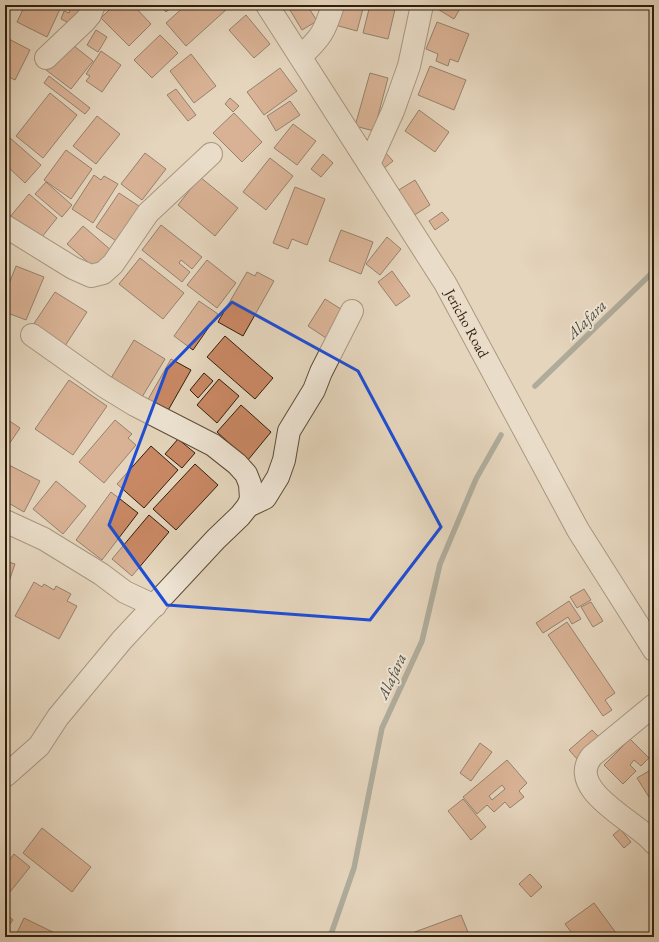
<svg xmlns="http://www.w3.org/2000/svg" width="659" height="942" viewBox="0 0 659 942" font-family="'EB Garamond',serif">
  <rect width="100%" height="100%" fill="#e5d6bd"/>
  <filter id="stains"><feTurbulence type="fractalNoise" baseFrequency=".005" numOctaves="4"/><feColorMatrix values="0 0 0 0 .2 0 0 0 0 .09 0 0 0 0 .02 0 0 0 .5 -.17"/></filter>
  <radialGradient id="worn" r=".72"><stop offset=".6" stop-color="#630" stop-opacity="0"/><stop offset="1" stop-color="#630" stop-opacity=".3"/></radialGradient>
  <g fill="none" stroke-linecap="round" stroke-linejoin="round">
    <g stroke="#6d7b71" stroke-width="5.5">
      <polyline points="535,386 654,271"/>
      <polyline points="330,937 354,868 382,728 422,641 440,564 476,479 501,435"/>
    </g>
  </g>
  <g fill="#c98864" stroke="#301e0d" fill-rule="evenodd">
    <polygon points="25,5 51,5 60,9 47,37 17,22"/>
    <polygon points="60,5 68,5 67,9"/>
    <polygon points="72,5 84,5 75,26 61,19 64,11 69,13"/>
    <polygon points="114,5 133,5 151,24 129,46 101,18"/>
    <polygon points="160,5 174,5 166,12"/>
    <polygon points="186,5 225,5 228,8 186,46 166,23"/>
    <polygon points="287,5 307,5 317,21 302,30"/>
    <polygon points="340,5 364,5 357,31 335,25"/>
    <polygon points="370,5 396,5 388,39 363,33"/>
    <polygon points="431,5 462,5 454,19"/>
    <polygon points="246,15 270,44 254,58 229,30"/>
    <polygon points="437,22 469,34 458,62 450,59 448,66 436,61 438,54 426,49"/>
    <polygon points="96,30 107,37 98,52 87,45"/>
    <polygon points="160,35 178,53 152,78 134,60"/>
    <polygon points="5,37 30,50 15,80 5,75"/>
    <polygon points="69,42 93,61 71,89 46,70"/>
    <polygon points="101,51 121,65 102,92 86,81 90,76 86,74"/>
    <polygon points="191,54 216,86 194,103 170,71"/>
    <polygon points="430,66 466,80 454,110 418,95"/>
    <polygon points="280,68 297,91 264,115 247,92"/>
    <polygon points="370,73 388,78 374,131 355,126"/>
    <polygon points="49,76 90,108 85,114 44,83"/>
    <polygon points="176,89 196,115 188,121 167,95"/>
    <polygon points="50,93 77,115 43,158 16,136"/>
    <polygon points="230,98 239,106 233,112 225,104"/>
    <polygon points="290,101 300,115 276,131 267,116"/>
    <polygon points="419,110 449,132 435,152 405,131"/>
    <polygon points="234,113 262,142 242,162 213,133"/>
    <polygon points="97,116 120,134 96,164 73,146"/>
    <polygon points="293,124 316,141 297,165 274,148"/>
    <polygon points="10,138 41,165 25,183 5,164 5,144"/>
    <polygon points="66,150 92,169 71,199 44,180"/>
    <polygon points="385,152 393,161 383,169 375,160"/>
    <polygon points="145,153 166,169 142,200 121,184"/>
    <polygon points="323,154 333,163 321,177 311,169"/>
    <polygon points="270,158 293,176 266,210 243,192"/>
    <polygon points="94,175 101,180 104,176 118,184 93,223 72,209"/>
    <polygon points="200,177 238,208 215,236 178,205"/>
    <polygon points="415,180 430,205 413,216 397,191"/>
    <polygon points="46,182 72,205 62,217 35,194"/>
    <polygon points="295,187 325,199 307,245 292,239 288,249 273,243"/>
    <polygon points="119,193 142,208 119,243 96,227"/>
    <polygon points="29,194 57,218 38,242 9,218"/>
    <polygon points="442,212 449,220 435,230 429,221"/>
    <polygon points="161,225 202,257 192,269 181,260 179,263 190,272 182,282 142,250"/>
    <polygon points="83,226 112,251 96,269 67,244"/>
    <polygon points="341,230 373,242 361,274 329,261"/>
    <polygon points="387,237 401,249 380,275 366,264"/>
    <polygon points="140,258 184,293 163,319 119,284"/>
    <polygon points="207,260 236,283 217,308 187,285"/>
    <polygon points="16,266 44,277 26,320 5,312 5,294"/>
    <polygon points="392,271 410,296 396,306 378,282"/>
    <polygon points="247,272 255,276 257,272 274,281 243,336 218,322"/>
    <polygon points="55,292 87,312 65,346 33,325"/>
    <polygon points="325,299 344,311 326,338 308,326"/>
    <polygon points="199,301 218,314 193,350 174,336"/>
    <polygon points="225,336 273,378 255,399 207,357"/>
    <polygon points="134,340 165,359 139,402 108,383"/>
    <polygon points="171,359 191,370 166,414 146,403"/>
    <polygon points="204,373 213,381 198,398 190,390"/>
    <polygon points="219,379 239,396 217,423 197,405"/>
    <polygon points="69,380 107,406 73,455 35,429"/>
    <polygon points="241,405 271,432 248,460 217,432"/>
    <polygon points="5,418 20,428 5,450"/>
    <polygon points="115,420 132,434 128,438 136,445 104,483 79,462"/>
    <polygon points="178,439 195,453 182,468 165,454"/>
    <polygon points="151,446 178,470 144,508 117,484"/>
    <polygon points="195,464 218,485 176,530 153,509"/>
    <polygon points="9,465 40,481 24,512 5,501 5,473"/>
    <polygon points="56,481 86,506 63,534 33,509"/>
    <polygon points="111,492 138,513 102,560 76,540"/>
    <polygon points="149,515 169,532 132,576 112,559"/>
    <polygon points="5,561 15,564 5,593"/>
    <polygon points="34,582 42,587 44,584 54,590 56,586 71,594 67,601 77,606 59,639 15,616"/>
    <polygon points="584,589 591,600 577,608 570,597"/>
    <polygon points="569,601 581,619 572,624 568,617 543,633 536,623"/>
    <polygon points="591,602 603,621 593,627 581,607"/>
    <polygon points="567,622 615,693 605,700 612,710 603,716 548,635"/>
    <polygon points="654,714 654,731 646,720"/>
    <polygon points="592,730 601,739 578,760 569,750"/>
    <polygon points="630,739 649,758 641,766 634,760 630,765 636,771 623,784 604,765"/>
    <polygon points="480,743 492,752 471,781 460,773"/>
    <path d="M507 760 527 783 519 791 524 797 510 808 505 802 494 812 487 805 477 814 463 797ZM502 785 505 789 492 800 489 796Z"/>
    <polygon points="654,768 654,800 652,802 637,778"/>
    <polygon points="463,799 486,827 471,840 448,811"/>
    <polygon points="42,828 91,867 72,892 23,853"/>
    <polygon points="620,829 631,842 624,848 613,835"/>
    <polygon points="14,854 30,867 10,892 5,888 5,866"/>
    <polygon points="530,874 542,887 531,897 519,884"/>
    <polygon points="594,903 619,937 575,937 565,924"/>
    <polygon points="5,913 13,920 5,930"/>
    <polygon points="461,915 470,937 414,937 412,933"/>
    <polygon points="24,918 61,936 60,937 15,937"/>
  </g>
  <g fill="none" stroke-linecap="round" stroke-linejoin="round">
    <defs>
      <g id="minor">
        <path id="s1" d="M267 5 445 283 578 530 654 650"/>
        <path d="M301 56C321 38 325 31 333 5"/>
        <polyline points="46,58 85,21 90,15 94,5"/>
        <polyline points="369,164 393,111 409,66 422,5"/>
        <polyline points="5,226 73,268 91,276 103,273 113,264 148,213 211,154"/>
        <polyline points="248,506 265,498 278,477 284,460 289,431 314,390 321,372 352,311"/>
        <polyline points="5,521 44,539 101,574 125,592 155,606"/>
        <path d="M654 705 592 756C564 790 638 822 654 843"/>
        <polyline points="5,776 39,746 58,717 122,640 216,539 240,516 248,506 251,499 250,484 246,474 237,464 213,445 135,405 104,386 32,335"/>
      </g>
    </defs>
    <use href="#minor" stroke="#5d4c39" stroke-width="24"/>
    <use href="#minor" stroke="#eee4d4" stroke-width="22"/>
  </g>
  <path d="M0 0H659V942H0ZM232 302 358 371 441 527 370 620 167 605 109 525 167 369Z" fill="#e5d6bd" fill-opacity=".55" fill-rule="evenodd"/>
  <path fill="none" stroke="#1d4ed8" stroke-width="3" stroke-linejoin="round" d="M232 302 358 371 441 527 370 620 167 605 109 525 167 369Z"/>
  <g text-anchor="middle" stroke-width="4" stroke-linejoin="round" paint-order="stroke">
    <g font-size="15" fill="#301e0d" stroke="#eee4d4">
      <text dy="5" stroke="none"><textPath href="#s1" startOffset="376">Jericho Road</textPath></text>
    </g>
    <g font-size="16" font-style="italic" fill="#4f4c3f" stroke="#eee4d4">
      <text transform="translate(586 319) rotate(-44)" y="6">Alafara</text>
      <text transform="translate(391 676) rotate(-65)" y="6">Alafara</text>
    </g>
  </g>
  <rect width="659" height="942" fill="none" stroke="#e5d6bd" stroke-width="20"/>
  <rect x="6" y="6" width="647" height="930" fill="none" stroke="#301e0d" stroke-width="2"/>
  <rect x="10" y="10" width="639" height="922" fill="none" stroke="#301e0d"/>
  <rect width="100%" height="100%" filter="url(#stains)"/>
  <rect width="100%" height="100%" fill="url(#worn)"/>
</svg>
